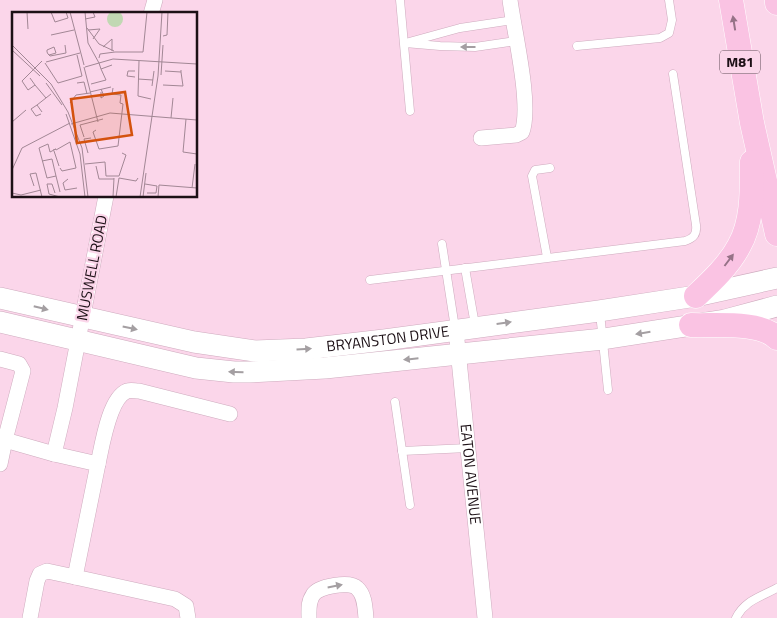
<svg xmlns="http://www.w3.org/2000/svg" width="777" height="618" viewBox="0 0 777 618" font-family="'Titillium Web',sans-serif">
  <rect width="100%" height="100%" fill="#fbd6ea"/>
  <g fill="none" stroke-linecap="round" stroke-linejoin="round">
    <defs>
      <g id="lane">
        <polyline points="400,0 410,111"/>
        <polyline points="409,42 460,28 513,20"/>
        <polyline points="405,43 440,46 475,47 516,41"/>
        <polyline points="577,46 660,38 669,33 672,20 669,0"/>
        <polyline points="442,244 455,328"/>
        <polyline points="547,257 532,176 535,170 550,168"/>
        <polyline points="465,268 475,325"/>
        <path d="M370 280 685 241C694 238 697 234 696 225L673 74"/>
        <polyline points="600,313 608,390"/>
        <polyline points="395,402 410,505"/>
        <polyline points="402,451 468,448"/>
        <path d="M736 618C745 600 761 597 777 588"/>
      </g>
      <g id="street">
        <polyline points="151,14 155,0"/>
        <path d="M481 138 516 135 522 132C532 105 514 31 510 0"/>
        <polyline points="106,196 65,408 54,454 98,464 75,577 175,599 186,606 188,618"/>
        <path id="s1" d="M456 330 485 618"/>
        <polyline points="0,359 19,364 23,371 5,440"/>
        <polyline points="0,464 5,440 54,454"/>
        <path d="M98 464C102 446 109 398 127 391 131 390 135 391 139 391L230 414"/>
        <polyline points="30,618 37,581 40,574 47,571 75,577"/>
        <path d="M309 618C309 610 308 602 313 595 318 586 350 581 357 588 365 595 365 608 366 618"/>
      </g>
      <g id="secondary">
        <path id="s2" d="M0 298 194 342 255 351 306 349 384 340 599 311 696 296 777 278"/>
        <polyline points="0,322 196,368 234,372 250,372 325,368 603,339 725,320 777,306"/>
      </g>
      <g id="primary">
        <polyline points="731,0 752,123 777,234"/>
        <polyline points="777,0 777,3"/>
        <path d="M696 296C712 281 729 265 739 246 753 222 752 189 752 162"/>
        <path d="M691 325C714 326 760 321 777 338"/>
      </g>
    </defs>
    <use href="#lane" stroke="#ceabbe" stroke-width="9"/>
    <use href="#street" stroke="#ceabbe" stroke-width="16"/>
    <use href="#secondary" stroke="#ceabbe" stroke-width="22"/>
    <use href="#primary" stroke="#fff" stroke-width="25"/>
    <use href="#lane" stroke="#fff" stroke-width="8"/>
    <use href="#street" stroke="#fff" stroke-width="15"/>
    <use href="#secondary" stroke="#fff" stroke-width="21"/>
    <use href="#primary" stroke="#fac3e3" stroke-width="24"/>
  </g>
  <defs><path id="oneway-solid" d="M-6-.8H1V-3.2L6.5 0L1 3.2V.8H-6Z" transform="scale(1.25)"/></defs>
  <g fill="#967287">
    <use href="#oneway-solid" transform="translate(734 23) rotate(-99)"/>
    <use href="#oneway-solid" transform="translate(729 260) rotate(-53)"/>
  </g>
  <g fill="#a49fa2">
    <use href="#oneway-solid" transform="translate(468 47) rotate(180)"/>
    <use href="#oneway-solid" transform="translate(41 308) rotate(14)"/>
    <use href="#oneway-solid" transform="translate(504 323) rotate(-8)"/>
    <use href="#oneway-solid" transform="translate(130 328) rotate(12)"/>
    <use href="#oneway-solid" transform="translate(643 333) rotate(171)"/>
    <use href="#oneway-solid" transform="translate(304 349) rotate(-4)"/>
    <use href="#oneway-solid" transform="translate(411 359) rotate(174)"/>
    <use href="#oneway-solid" transform="translate(236 372) rotate(-178)"/>
    <use href="#oneway-solid" transform="translate(335 586) rotate(-11)"/>
  </g>
  <g text-anchor="middle" stroke-width="4.5" stroke-linejoin="round" paint-order="stroke">
    <rect fill="#fbd6ea" stroke="#5f4b56" stroke-width="1" x="720" y="50.5" width="40" height="23" rx="4"/>
    <g font-size="14" font-weight="bold" fill="#1c1016">
      <text x="740" y="67">M81</text>
    </g>
    <g font-size="15" fill="#1c1016" stroke="#fbd6ea">
      <text transform="translate(92 268) rotate(-79)" y="5">MUSWELL ROAD</text>
      <text dy="5" stroke="none"><textPath href="#s2" startOffset="394">BRYANSTON DRIVE</textPath></text>
      <text dy="5" stroke="none"><textPath href="#s1" startOffset="145">EATON AVENUE</textPath></text>
    </g>
  </g>
  <g transform="translate(12 12)">
    <rect width="185" height="185" fill="#fbd6ea"/>
    <path d="M95 7a8 8 0 1 1 16 0a8 8 0 1 1-16 0Z" fill="#c1d8b3"/>
    <path fill="none" stroke="#a28795" stroke-width="1" d="M15 0 16 17M39 0 43 10 56 6 54 0M58 0 72 53M73 0 76 31 87 51M73 7 83 5 81 0M75 16 87 32 102 39M76 18 88 17 81 27M39 23 62 18M151 24 155 23 156 0M0 33 39 72 56 100 70 136 76 185M91 35 100 27V39M0 38 28 64M37 43 44 41 42 35 35 38V40L36 42 38 44 54 41 53 33M87 46 88 42 103 40H131L135 0M127 49 126 84 139 87M34 50 68 41M33 51 46 71 70 64 65 43M87 51 89 57 100 53M72 55 86 110M73 55 101 47 185 52M123 59H116L115 64 123 65M153 59 169 60V58M149 63 151 33M126 67 141 68M10 69 16 78 23 73 18 66M10 69 30 49M34 71 50 93M65 71 72 70 75 82M79 72 94 68 89 57M23 73 34 86M151 73 171 74 169 60M140 74 142 59M89 77 92 84 89 86V80M78 80 99 75M58 91 64 83 78 81M25 93 39 82M29 102 24 104 19 97 25 93 30 100M54 102 68 142 73 185M159 106 161 86M174 107 171 140 185 142M0 110 14 98M59 112 98 101 185 108M84 118 81 120 87 137 106 134 111 92 108 91 109 83 100 82 101 76M72 125 68 113 91 107M41 138 44 137 38 140 36 132 27 136 35 166 44 164 48 180M44 138 58 130 64 156 50 159 48 156M42 139 47 154M76 141 72 127 79 126M30 149 40 147 44 164M73 152 93 150 94 164H107L114 143 110 141M84 154 87 167H102M0 158 10 136 58 111M56 167 51 171 53 178 65 176M133 172 145 174 144 181H135M22 174 18 162 24 161 30 185M180 176 183 152M0 181 9 183 29 178M43 181 40 172H35L37 182 48 185M101 185 102 166M104 185 107 166 124 169 126 166M128 185 146 64 150 0M131 185 134 161M146 185 147 173 185 176"/>
    <path fill="#d4520d" fill-opacity="0.15" stroke="#d4520d" stroke-width="2.5" d="M113 80 120 123 65 131 59 87Z"/>
    <rect width="185" height="185" fill="none" stroke="#1c1016" stroke-width="2.5"/>
  </g>
</svg>
